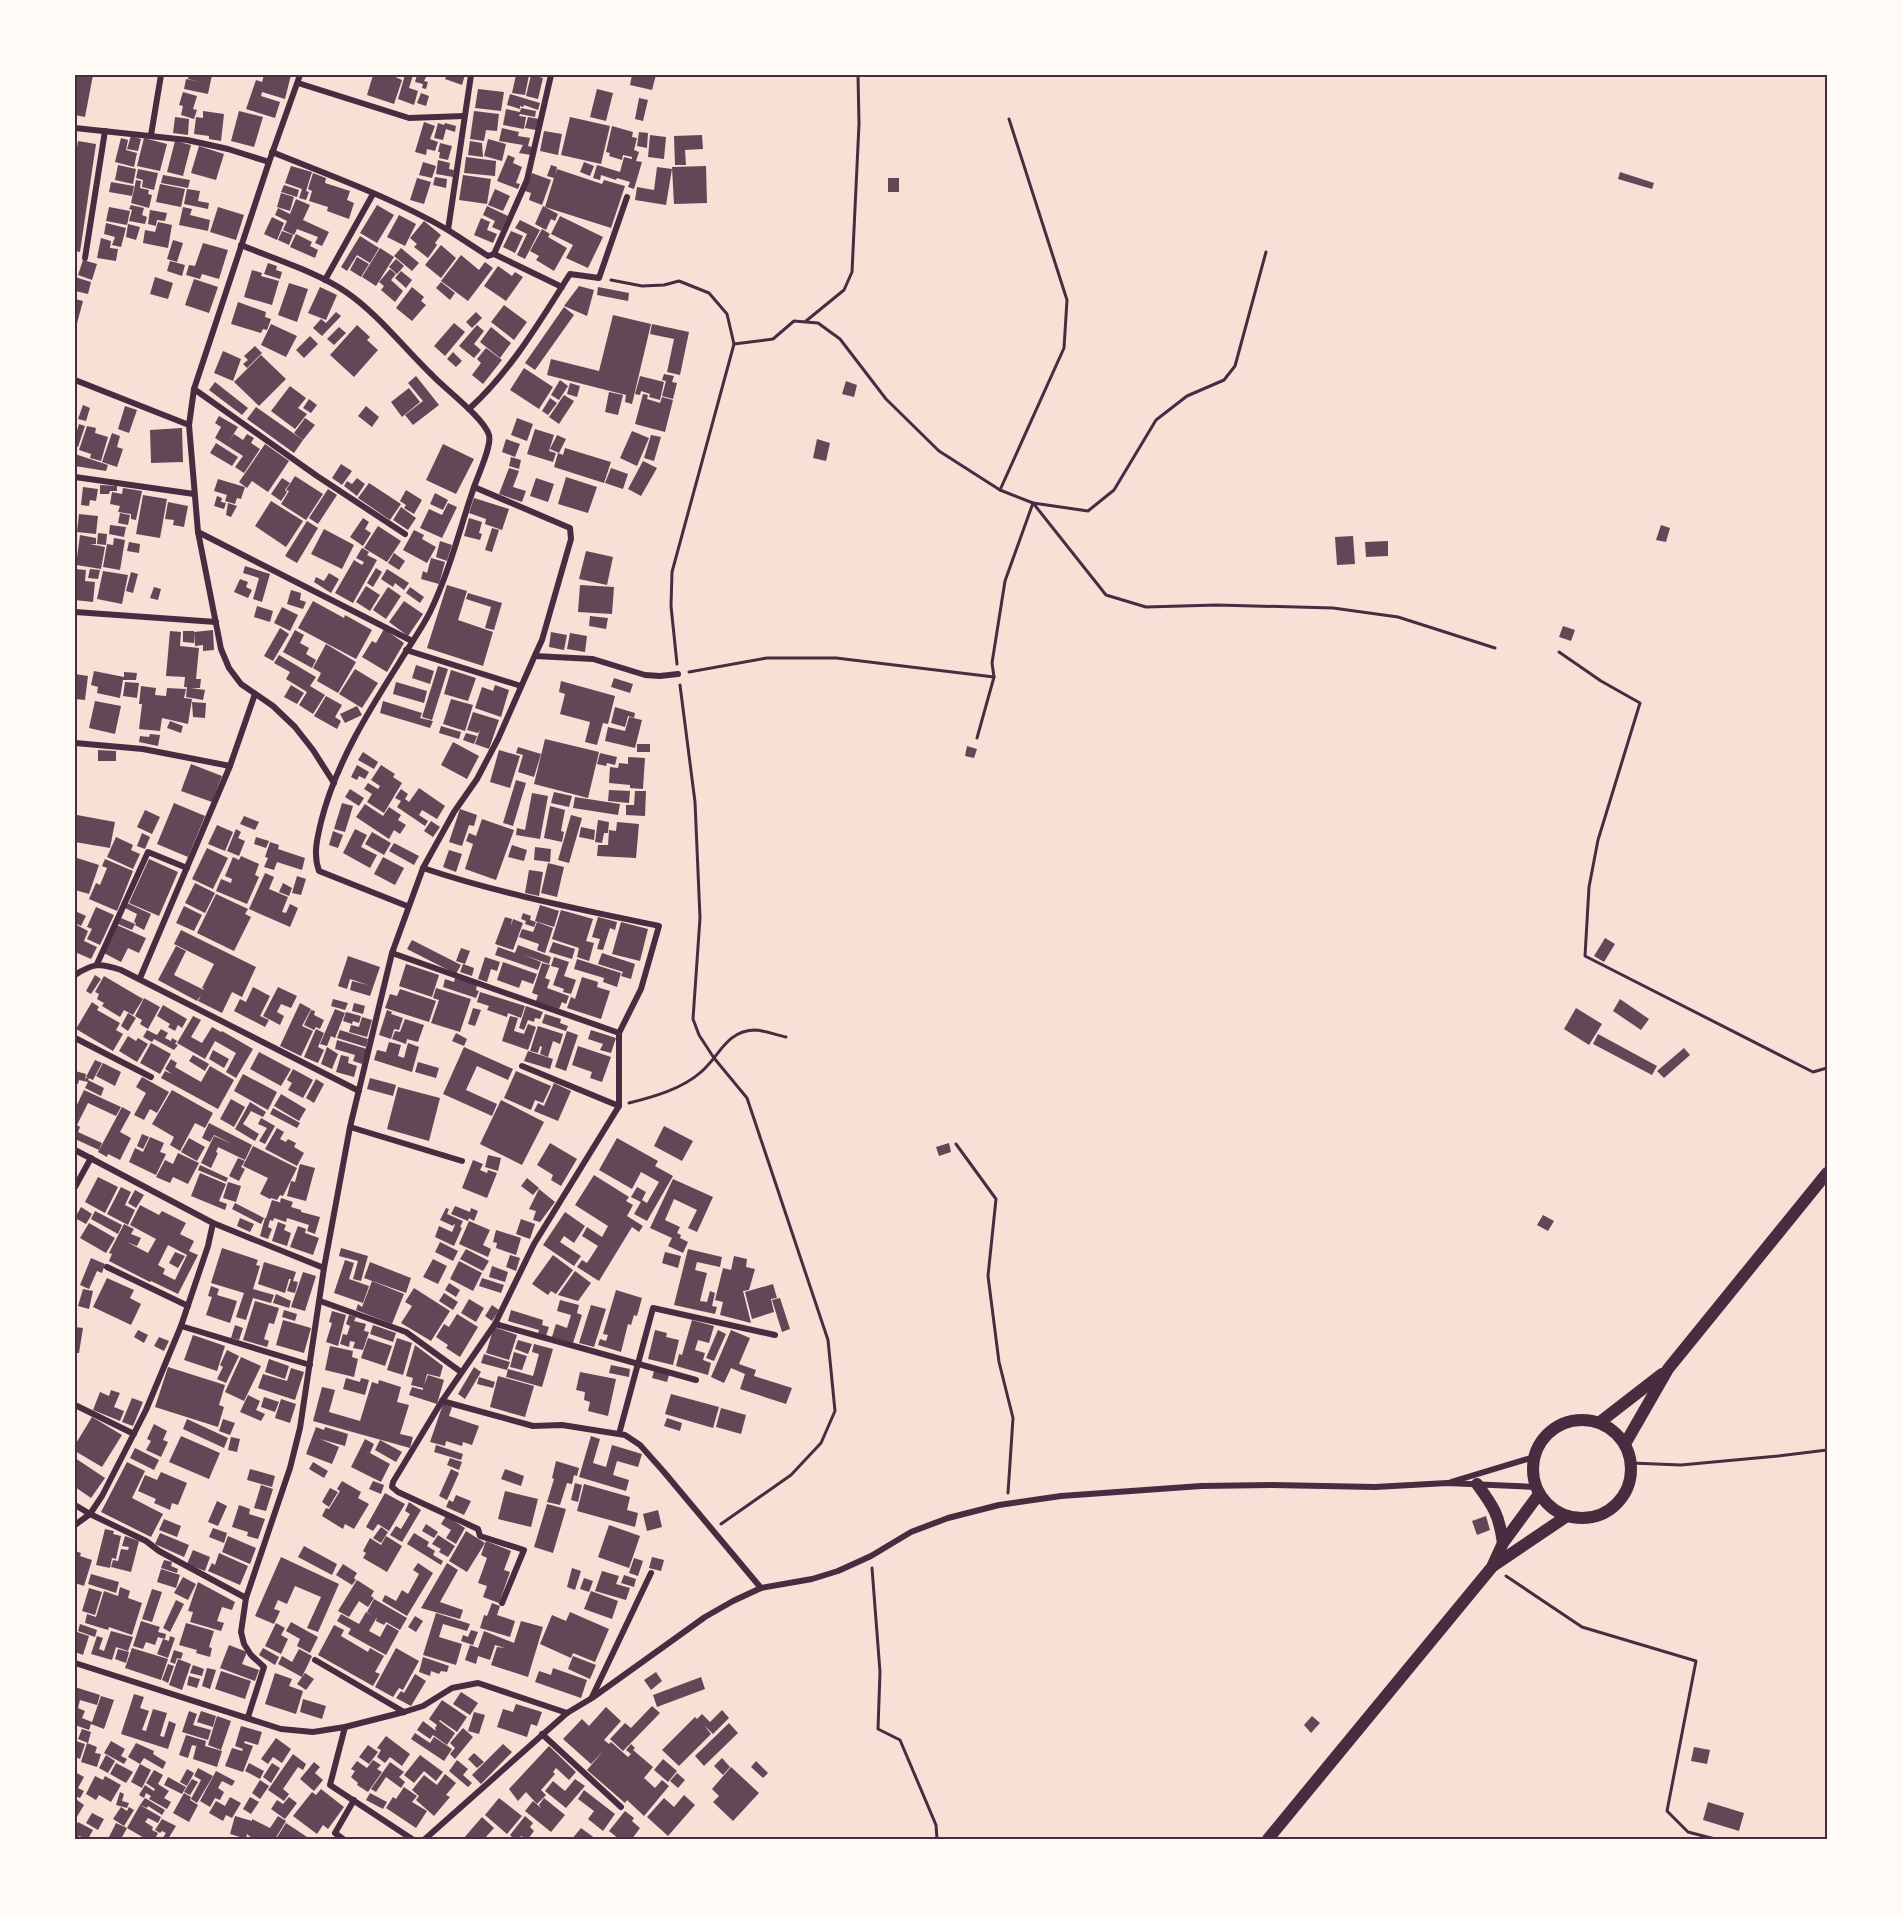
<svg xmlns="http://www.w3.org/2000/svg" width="1902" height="1914" viewBox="0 0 1902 1914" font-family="Figtree,sans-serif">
  <rect width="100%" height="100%" fill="#f7e1d7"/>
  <g fill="#644757" fill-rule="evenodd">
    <polygon points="75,75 93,75 85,117 75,115"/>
    <polygon points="189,75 212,75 208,94 184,89 186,79 200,82 188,79"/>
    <polygon points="264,75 291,75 285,99 262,92 261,96 280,102 275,118 246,109 256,80 262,82"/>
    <polygon points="373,75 393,75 393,76 402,80 394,104 367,95"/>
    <polygon points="405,75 413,75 409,88 418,91 414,105 398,99"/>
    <polygon points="417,75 427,75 424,81 428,82 426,89 422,88 423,84 415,82"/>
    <polygon points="447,75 465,75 462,85 445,79"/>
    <polygon points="516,75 529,75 525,95 512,93"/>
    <polygon points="531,75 543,78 538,99 526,96"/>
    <polygon points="632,75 656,75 652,90 630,85"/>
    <polygon points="478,89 504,92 501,111 475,108"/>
    <polygon points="597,89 613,93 606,121 590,117"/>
    <polygon points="183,92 197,96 193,109 197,110 194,119 181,115 183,106 179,105"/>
    <polygon points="421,93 429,96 426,106 417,103"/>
    <polygon points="510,94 540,103 538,110 524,105 523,107 520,106 520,109 507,105"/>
    <polygon points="639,98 648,100 643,121 635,119"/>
    <polygon points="521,108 536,111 535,117 520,114 519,116 526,117 524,129 503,125 506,109 520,112"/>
    <polygon points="203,111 224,114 221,141 209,139 209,136 194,134 196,117 203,118"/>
    <polygon points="239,111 263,117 254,147 231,141"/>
    <polygon points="474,111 499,114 497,131 486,130 484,141 470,139"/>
    <polygon points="175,117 189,119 188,135 173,133"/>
    <polygon points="528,117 539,119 536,130 525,128"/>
    <polygon points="570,117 610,126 601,164 561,155"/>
    <polygon points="424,122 435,126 430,139 438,142 435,151 427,149 426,155 415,152"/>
    <polygon points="438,123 444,125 445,123 456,126 455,132 446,129 443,140 434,138"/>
    <polygon points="612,126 633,132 632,137 637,138 634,150 639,152 636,161 642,162 634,189 628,187 630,182 617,178 616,180 601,175 600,180 593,178 597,165 620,172 624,157 632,159 632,157 623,155 622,160 609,156 610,153 606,152"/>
    <polygon points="502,128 519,132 518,136 530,138 528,146 532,147 531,155 519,153 523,145 499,141"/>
    <polygon points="544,131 562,134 558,155 540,151"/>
    <polygon points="639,132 648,133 647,148 637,146"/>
    <polygon points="650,135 666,137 664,159 648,157"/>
    <polygon points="702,135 703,149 685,150 686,165 675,165 674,136"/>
    <polygon points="131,136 141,139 138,151 127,149"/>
    <polygon points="121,138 128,140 126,150 137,153 134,167 115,162"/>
    <polygon points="144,138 167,144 160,171 137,166"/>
    <polygon points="488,139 506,144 502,161 484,156"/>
    <polygon points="78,141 96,144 80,252 75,251 75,161"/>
    <polygon points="175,141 191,145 183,176 167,172"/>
    <polygon points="470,141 482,143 483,157 468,155"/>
    <polygon points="440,143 452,146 448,160 439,158 440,152 438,152"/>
    <polygon points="199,146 224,154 216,180 191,173"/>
    <polygon points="508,155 515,158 513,163 522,167 516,183 520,184 518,189 497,181"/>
    <polygon points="466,157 496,161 495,176 464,173"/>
    <polygon points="438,160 450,163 449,169 454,170 453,177 436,174"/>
    <polygon points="423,162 436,166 432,178 419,175"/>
    <polygon points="584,162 594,166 590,176 580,172"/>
    <polygon points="118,165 136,169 133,184 115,180"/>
    <polygon points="551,165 557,167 555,176 557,169 602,184 604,180 625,186 611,228 545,207 554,178 547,176"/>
    <polygon points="291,166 312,172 306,191 309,192 306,200 299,198 302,189 285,183"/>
    <polygon points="706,166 707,203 674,204 672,167"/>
    <polygon points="657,167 672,169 666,205 635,200 637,187 654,190"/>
    <polygon points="138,169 158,173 154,190 142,187 143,180 136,178"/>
    <polygon points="1620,172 1654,183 1652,189 1618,179"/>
    <polygon points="313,173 326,178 325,183 350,191 347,200 354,203 349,219 327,211 328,207 309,201 312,191 308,189"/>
    <polygon points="532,173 551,180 542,205 529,200 531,193 525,191"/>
    <polygon points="163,175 190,180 188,188 161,183"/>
    <polygon points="463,175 491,179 487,204 459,200"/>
    <polygon points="435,177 447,179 446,188 433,185"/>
    <polygon points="417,178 431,182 424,204 410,200"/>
    <rect x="888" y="178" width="11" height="14"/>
    <polygon points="136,180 141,181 140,188 149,190 148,194 152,195 149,208 131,203"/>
    <polygon points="111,182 134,186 132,196 109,192"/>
    <polygon points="160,184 185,189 181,207 156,202"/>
    <polygon points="284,185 299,190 297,197 281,192"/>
    <polygon points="187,189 200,191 198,201 209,203 208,209 184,204"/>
    <polygon points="495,189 510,196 503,211 488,205"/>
    <polygon points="281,193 294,197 290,211 277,207"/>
    <polygon points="296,199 310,205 303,220 329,232 322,246 315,243 318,237 297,229 294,235 283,230 287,221 275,215 278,208 290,214"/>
    <polygon points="131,205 144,208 142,215 147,217 145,224 129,221 132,210 129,209"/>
    <polygon points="377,205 394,215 377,243 360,233"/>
    <polygon points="487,206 508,216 501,231 492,227 495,221 483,215"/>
    <polygon points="543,206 558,214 555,221 551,219 546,230 535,224"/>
    <polygon points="109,207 130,211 127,225 106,221"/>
    <polygon points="183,207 192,209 190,215 210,220 208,231 179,225"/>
    <polygon points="218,207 244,215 236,240 210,232"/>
    <polygon points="150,210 167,213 165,221 157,220 156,226 148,224"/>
    <polygon points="399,215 416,224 405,246 387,237"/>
    <polygon points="560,216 603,237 588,268 566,258 573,245 551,234"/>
    <polygon points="272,217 284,223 277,240 264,234"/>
    <polygon points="481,218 490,222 487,230 497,234 493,243 474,235"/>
    <polygon points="520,220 540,230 525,259 517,255 527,234 515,228"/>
    <polygon points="424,221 441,235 435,243 437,245 428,258 414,247 417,244 410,238"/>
    <polygon points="158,222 172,225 168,248 143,243 145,230 155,232"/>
    <polygon points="106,223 126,228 121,247 112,245 115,237 104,234"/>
    <polygon points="128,224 140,227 136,240 126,237"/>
    <polygon points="542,229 550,234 548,237 567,248 554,271 536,260 539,256 530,251"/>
    <polygon points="282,231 293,235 289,245 278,240"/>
    <polygon points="511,231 523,236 515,253 503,247"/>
    <polygon points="296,234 312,242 310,246 318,250 315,258 290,247"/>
    <polygon points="360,236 379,248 370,263 357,255 347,271 341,267"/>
    <polygon points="101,238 111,241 110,248 118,249 116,261 97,258"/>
    <polygon points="173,240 183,243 177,262 167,259"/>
    <polygon points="203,243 228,250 219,279 202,274 200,279 186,275 189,265 195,266"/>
    <polygon points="441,245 456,258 441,278 425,265"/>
    <polygon points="380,248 394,257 376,286 362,277"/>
    <polygon points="401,248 419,263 412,271 394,256"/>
    <polygon points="461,255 479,270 485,262 493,268 468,301 441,281"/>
    <polygon points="357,257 369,264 361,277 350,270"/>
    <polygon points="396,259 404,266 397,274 389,267"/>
    <polygon points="83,260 97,264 92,280 78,275"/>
    <polygon points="170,261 185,265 182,276 167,271"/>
    <polygon points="268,263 277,266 276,270 282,272 280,279 264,274"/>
    <polygon points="498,266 512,276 515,272 523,277 506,301 484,286"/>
    <polygon points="390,269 396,274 391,280 403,291 395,302 381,290 384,286 379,282"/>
    <polygon points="252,270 262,273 261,276 279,281 272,305 244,297"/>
    <polygon points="401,271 412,280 406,288 395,278"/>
    <polygon points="75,277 91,282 88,294 75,291"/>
    <polygon points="155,277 173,283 168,299 150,294"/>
    <polygon points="194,279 218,287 209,313 185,305"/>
    <polygon points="441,282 455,293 450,300 436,288"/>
    <polygon points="289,283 308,289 297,322 278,315"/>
    <polygon points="579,286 594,290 587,316 564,306"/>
    <polygon points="320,287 337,295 326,320 308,313"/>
    <polygon points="412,287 424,297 421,301 426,305 412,321 396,308"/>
    <polygon points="598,287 629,293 628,301 597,295"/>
    <polygon points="75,299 83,301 76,327 75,327"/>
    <polygon points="238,302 266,312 265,317 271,319 267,330 263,329 261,333 231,324"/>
    <polygon points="504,305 527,322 514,340 491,322"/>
    <polygon points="564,307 574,315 535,370 525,363"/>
    <polygon points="336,312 341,316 322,336 313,328 321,319 326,323"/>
    <polygon points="476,312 482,318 472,328 466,322"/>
    <polygon points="613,315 651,324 632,404 625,402 626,395 547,375 551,359 599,371"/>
    <polygon points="454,323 465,332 445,356 434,346"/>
    <polygon points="271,324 297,336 286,357 261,345"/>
    <polygon points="652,324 689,332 680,375 667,372 674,339 650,334"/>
    <polygon points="357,325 370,337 367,340 378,350 354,377 330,355"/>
    <polygon points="477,325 484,331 474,344 481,350 474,358 459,346"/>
    <polygon points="339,327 346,333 334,345 327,339"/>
    <polygon points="491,327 511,343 500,358 480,342"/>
    <polygon points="310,336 318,344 304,358 296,350"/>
    <polygon points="255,346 262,353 247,368 243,364 248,360 244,356"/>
    <polygon points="486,348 502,360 483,384 472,375 481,363 477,359"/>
    <polygon points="223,351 241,359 233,381 214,373"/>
    <polygon points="453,352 462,361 456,367 447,359"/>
    <polygon points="261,355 286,379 259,406 234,382"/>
    <polygon points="524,368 553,387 539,409 510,390"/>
    <polygon points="664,374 674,376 672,382 677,383 673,399 662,396 666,381 662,380"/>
    <polygon points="416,376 439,405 413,425 405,415 423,401 408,383"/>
    <polygon points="640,376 664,382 660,400 649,397 650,394 641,391 640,395 635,394"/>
    <polygon points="560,380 568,386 559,400 551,395"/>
    <polygon points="846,381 857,385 854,397 842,394"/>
    <polygon points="215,382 248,408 242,415 209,390"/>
    <polygon points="570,383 580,386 577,397 567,394"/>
    <polygon points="290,386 306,398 298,408 307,414 295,429 271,411"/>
    <polygon points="409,388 420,402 402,417 391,402"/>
    <polygon points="609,392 623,395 618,415 605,412"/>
    <polygon points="643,394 648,395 647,399 660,403 662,397 673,400 665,432 635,424"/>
    <polygon points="564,395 574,401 559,424 549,417"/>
    <polygon points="550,398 557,403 548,415 542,411"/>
    <polygon points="309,399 317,405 311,413 303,408"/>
    <polygon points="83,405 90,408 86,421 78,419"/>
    <polygon points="125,406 137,410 129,433 118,429"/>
    <polygon points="366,406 379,417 372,427 358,416"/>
    <polygon points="256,407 303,440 294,453 247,419"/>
    <polygon points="219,416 238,427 228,443 234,434 243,440 247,434 254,438 251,443 260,449 244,473 235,467 243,456 215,438 221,427 215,423"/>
    <polygon points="305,418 315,425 303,440 294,433"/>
    <polygon points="517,418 533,424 527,441 511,435"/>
    <polygon points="79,424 85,426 78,447 75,446 75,437"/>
    <polygon points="87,426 96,428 95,433 108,437 101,461 90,458 91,454 79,450"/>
    <polygon points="182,428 183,462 151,463 150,430"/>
    <polygon points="535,429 554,435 549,451 556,453 553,462 527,454"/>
    <polygon points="632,431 649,438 637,466 620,458"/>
    <polygon points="112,433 120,436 117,447 123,449 117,467 102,462"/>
    <polygon points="557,435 566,439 559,453 550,449"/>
    <polygon points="651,435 661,437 654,461 644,458"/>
    <polygon points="506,439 520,444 515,457 502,452"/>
    <polygon points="817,439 830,443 826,461 813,458"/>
    <polygon points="216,443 238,457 232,466 210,453"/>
    <polygon points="265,444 289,461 268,492 252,481 247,488 239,482"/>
    <polygon points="443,444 474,459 456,494 426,480"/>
    <polygon points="565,448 611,462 604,483 554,467 558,453 563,455"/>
    <polygon points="75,454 108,465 106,471 75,466"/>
    <polygon points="511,457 521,460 519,469 509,466"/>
    <polygon points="643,461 657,468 641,496 628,489"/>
    <polygon points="341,464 352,471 342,485 332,478"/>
    <polygon points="509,468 519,471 513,487 526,491 522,502 499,494"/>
    <polygon points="611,468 628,474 623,489 605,483"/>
    <polygon points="295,476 323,494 306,520 281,504 289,491 286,490"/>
    <polygon points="566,477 597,487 588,513 558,504"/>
    <polygon points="282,478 290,483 285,490 287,492 281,501 271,494"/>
    <polygon points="357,478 365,484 357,496 344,486 347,481 352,484"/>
    <polygon points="536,478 554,484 548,502 530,496"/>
    <polygon points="218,479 245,487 241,499 237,498 235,504 225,501 227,495 214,491"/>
    <polygon points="369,483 401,504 390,520 358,498"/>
    <polygon points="100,485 117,486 117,491 108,491 110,491 109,494 100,494"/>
    <polygon points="83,487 98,489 96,501 90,500 89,506 81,505"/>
    <polygon points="123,488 142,491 136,520 131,519 131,514 118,512 120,506 110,504 112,492 122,494"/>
    <polygon points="328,489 337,495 318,524 309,518"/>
    <polygon points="406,490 422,500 414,514 404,508 406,505 400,501"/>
    <polygon points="435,493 448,500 443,510 430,504"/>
    <polygon points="143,495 167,499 160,538 136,534"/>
    <polygon points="217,496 222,498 221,502 226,503 224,509 214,506"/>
    <polygon points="474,498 509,509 502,530 485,524 486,519 469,513"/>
    <polygon points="271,501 303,521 286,547 255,526"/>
    <polygon points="168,502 188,506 184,527 173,525 174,520 165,519"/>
    <polygon points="228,503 237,506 231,517 226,515"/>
    <polygon points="448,503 457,507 442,538 420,528 429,509 442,515"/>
    <polygon points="401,507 416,518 408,530 393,520"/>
    <polygon points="120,513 130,515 128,525 118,523"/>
    <polygon points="79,514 98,516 96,534 77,532"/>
    <polygon points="363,518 369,522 365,529 371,533 363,546 350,537"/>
    <polygon points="469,518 482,522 479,533 482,534 480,540 464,536"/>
    <polygon points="307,521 318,528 297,563 285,556"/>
    <polygon points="110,525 126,527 124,537 109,534"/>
    <polygon points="1661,525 1670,528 1666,542 1656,540"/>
    <polygon points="378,526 401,541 387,562 364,548"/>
    <polygon points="492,528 499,530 492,552 485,550"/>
    <polygon points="324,529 354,545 342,569 311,554"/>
    <polygon points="414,530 424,535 422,539 436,547 427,563 403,550"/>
    <polygon points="98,533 107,534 106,545 97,544"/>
    <polygon points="80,535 96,538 96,544 90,544 105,547 101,569 76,565"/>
    <polygon points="1353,536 1355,564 1337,565 1335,537"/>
    <polygon points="114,538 125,540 120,570 103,567 107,544 113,545"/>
    <polygon points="440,541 452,545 447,561 436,557"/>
    <polygon points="1388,541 1388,556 1366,557 1365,542"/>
    <polygon points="129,542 140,544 139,553 127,551"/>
    <polygon points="362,548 369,552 367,555 377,560 353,603 335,593 354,560 362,565 364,562 356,558"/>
    <polygon points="586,551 613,557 607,585 579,579"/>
    <polygon points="394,553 405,561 399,570 388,563"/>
    <polygon points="431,558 445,562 439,584 421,579 423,571 427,573"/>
    <polygon points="245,566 270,574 262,602 253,599 259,578 243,573"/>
    <polygon points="376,568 382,572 373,587 367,583"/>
    <polygon points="75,569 86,570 85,581 95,582 93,602 75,600"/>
    <polygon points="90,569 100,570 98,579 88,578"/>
    <polygon points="387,569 409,583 404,590 395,583 393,587 381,579"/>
    <polygon points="103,571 128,575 122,604 97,599"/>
    <polygon points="131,572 138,574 133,593 126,591"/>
    <polygon points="329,573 339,579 331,593 314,582 316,577 324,581"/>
    <polygon points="240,579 248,582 246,587 252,590 248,598 234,592"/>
    <polygon points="447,585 467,591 458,620 493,632 483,666 427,648"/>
    <polygon points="580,585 614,587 612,614 578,612"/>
    <polygon points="366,586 380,595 370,611 356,602"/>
    <polygon points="154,587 161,589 158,600 150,598"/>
    <polygon points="388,587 401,596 386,619 373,610"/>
    <polygon points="410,587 424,597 420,603 406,593"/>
    <polygon points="291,590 301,593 300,600 306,602 303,609 287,604"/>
    <polygon points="468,593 502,603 494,630 485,628 491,607 466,599"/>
    <polygon points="313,601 344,618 345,615 372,630 356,659 298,628"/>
    <polygon points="404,601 423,614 408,636 389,622"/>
    <polygon points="257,606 273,611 270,622 254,617"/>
    <polygon points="282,607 298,615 290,631 274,623"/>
    <polygon points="590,616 608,618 606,629 589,626"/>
    <polygon points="1563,626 1575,630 1571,641 1559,637"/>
    <polygon points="280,628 289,634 273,661 264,656"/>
    <polygon points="384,629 404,643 387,672 362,657 372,641 376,643"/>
    <polygon points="213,630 214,650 203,651 203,645 195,646 194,632"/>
    <polygon points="295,630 304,635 300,643 309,648 306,654 316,660 312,668 283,652"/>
    <polygon points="170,631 181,632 180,646 199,648 196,679 201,679 200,688 191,688 205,690 203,700 186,697 187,687 184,687 185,677 166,676"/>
    <polygon points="183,631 194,631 194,643 183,642"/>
    <polygon points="551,632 567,635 564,650 549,647"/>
    <polygon points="570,633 587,636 585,652 567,649"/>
    <polygon points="326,644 356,662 338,693 317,681 321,673 313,668"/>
    <polygon points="279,655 316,677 310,686 325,695 313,714 299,705 307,692 286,679 290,672 274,663"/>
    <polygon points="416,665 434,671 430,684 412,678"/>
    <polygon points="438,666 448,669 432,720 422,717"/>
    <polygon points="355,669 378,683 362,708 339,694"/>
    <polygon points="451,670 476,678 468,701 444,694"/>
    <polygon points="94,671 124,677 124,672 137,673 136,680 123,680 120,698 97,693 98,687 91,685"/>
    <polygon points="75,674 88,676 85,700 75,699"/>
    <polygon points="614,678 633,684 630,693 611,687"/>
    <polygon points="561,681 615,696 608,724 603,723 597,745 585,742 590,722 560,714 565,694 559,692"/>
    <polygon points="125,682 139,683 137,698 123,696"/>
    <polygon points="396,682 427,691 424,703 393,694"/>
    <polygon points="291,685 304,693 297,704 284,697"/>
    <polygon points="495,685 509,690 501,717 475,708 482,687 493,691"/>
    <polygon points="141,686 156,688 155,695 166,696 167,688 186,689 184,698 192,699 188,724 162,718 160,731 139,729 142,704 139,704"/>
    <polygon points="326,696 342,705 335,717 341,721 337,729 314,716"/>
    <polygon points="451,699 473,705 465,731 443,724"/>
    <polygon points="95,701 121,706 115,734 89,728"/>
    <polygon points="383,701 422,713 420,718 433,721 430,728 380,713"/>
    <polygon points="192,702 206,703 205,718 193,717"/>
    <polygon points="357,706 362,715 345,723 340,714"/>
    <polygon points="615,707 635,713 634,718 628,716 625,727 611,723"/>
    <polygon points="473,712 499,720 489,749 475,744 480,730 478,733 467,730"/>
    <polygon points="629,717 642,720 635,748 605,741 608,727 625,731"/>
    <polygon points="170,721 183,726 181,733 167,728"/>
    <polygon points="441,726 461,732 459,739 439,733"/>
    <polygon points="466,733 477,736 474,744 463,740"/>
    <polygon points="150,734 160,735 158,746 139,742 140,736 149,737"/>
    <polygon points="545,739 599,752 588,798 534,784"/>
    <polygon points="453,742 479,756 467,779 441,765"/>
    <rect x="637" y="744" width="13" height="8"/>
    <polygon points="967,746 977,749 974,758 965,756"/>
    <polygon points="518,747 541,754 534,777 518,772 523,755 516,753"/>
    <polygon points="98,750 116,751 116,761 98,761"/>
    <polygon points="499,750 520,756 510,788 490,782"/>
    <polygon points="363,752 378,762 374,769 358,760"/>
    <polygon points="600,753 617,757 615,765 607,763 606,766 597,764"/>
    <polygon points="628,757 645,758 643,789 630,788 630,785 609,783 610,767 618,768 619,763 628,764"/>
    <polygon points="191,764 222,776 212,802 181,791"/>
    <polygon points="357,765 369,772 365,779 359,776 357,780 351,777"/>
    <polygon points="381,765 395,774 393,777 402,783 384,813 367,802 372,794 364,789 368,783 378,789 380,786 371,780"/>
    <polygon points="516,780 526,783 513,826 503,823"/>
    <polygon points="419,788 445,806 437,819 422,810 419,815 428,821 425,826 397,807 401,801 395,798 401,789 408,794 405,799 409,802"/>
    <polygon points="350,789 364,798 359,806 345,797"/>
    <polygon points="609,790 630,791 629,803 608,801"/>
    <polygon points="635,791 646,791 645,816 626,815 626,805 634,805"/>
    <polygon points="554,792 572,796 569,807 551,803"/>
    <polygon points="532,793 548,796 540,839 516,835 517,828 525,830"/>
    <polygon points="575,797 620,804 618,815 573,808"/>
    <polygon points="174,803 205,816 188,857 157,844"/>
    <polygon points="342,803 353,806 345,832 334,829"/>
    <polygon points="365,804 383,816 389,807 401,815 398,820 406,825 400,834 394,830 389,839 356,817"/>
    <polygon points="550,806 565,810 561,831 564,832 562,842 544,838"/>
    <polygon points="460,809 477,815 474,826 469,825 462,846 449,842"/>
    <polygon points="145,810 160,817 152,834 137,827"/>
    <polygon points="77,815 115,822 110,848 75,842"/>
    <polygon points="571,815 582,818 569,863 558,860"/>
    <polygon points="244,816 259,822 255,830 240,824"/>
    <polygon points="482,819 514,830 496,880 465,869 473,844 466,841 469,833 476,836"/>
    <polygon points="598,820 609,822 608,833 604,833 602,843 595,842"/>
    <polygon points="431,821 440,827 433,837 424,831"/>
    <polygon points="617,822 639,824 636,858 597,856 598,845 608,845 609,830 616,831"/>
    <polygon points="217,825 233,832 225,851 208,844"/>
    <polygon points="581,827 595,830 594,840 579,837"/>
    <polygon points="236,829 241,832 238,838 245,841 239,856 227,851"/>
    <polygon points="355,829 367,835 361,847 377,855 370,868 343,853"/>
    <polygon points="333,831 343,835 338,848 329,845"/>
    <polygon points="372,832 391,843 384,855 365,844"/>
    <polygon points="142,833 150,837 145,849 137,846"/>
    <polygon points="116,837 133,845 131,850 140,854 133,869 107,857"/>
    <polygon points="256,837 269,841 266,848 254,844"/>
    <polygon points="270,842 279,845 278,849 305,858 302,870 277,862 274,870 264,867 268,858 265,857"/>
    <polygon points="394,843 419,856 414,865 389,851"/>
    <polygon points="512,845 527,850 524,861 508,857"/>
    <polygon points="535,847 551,849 550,862 534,860"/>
    <polygon points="207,848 228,858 213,889 192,879"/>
    <polygon points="449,850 462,854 456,872 443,867"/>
    <polygon points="241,856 259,864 255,875 259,877 247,904 216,891 221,879 231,883 232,879 225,876 233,857 239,860"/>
    <polygon points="383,857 404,868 395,885 374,874"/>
    <polygon points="77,858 99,865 89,894 75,890 75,864"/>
    <polygon points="105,859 133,871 117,911 89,899 96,883 100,885 107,868 102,866"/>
    <polygon points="149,859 178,872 159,916 129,903"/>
    <polygon points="548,863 564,867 557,897 541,893"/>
    <polygon points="529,870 543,872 539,896 525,893"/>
    <polygon points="265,873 274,877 269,889 288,897 282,912 286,913 290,904 298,908 290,927 249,909"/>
    <polygon points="297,876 306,879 301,895 292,893"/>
    <polygon points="195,883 215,893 205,913 185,903"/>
    <polygon points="283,883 292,888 289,896 279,892"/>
    <polygon points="216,894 248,909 245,914 251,917 234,951 197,933"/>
    <polygon points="127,903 151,914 144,930 135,925 136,923 134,922 137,914 125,908"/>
    <polygon points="540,905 559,911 554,927 535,921"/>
    <polygon points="184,906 202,915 194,931 176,923"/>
    <polygon points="96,907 114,915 100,945 87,939 92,929 87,927"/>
    <polygon points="561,910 593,919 586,941 594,943 589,961 577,957 579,948 552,939"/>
    <polygon points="75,911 86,916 81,926 75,923"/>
    <polygon points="523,913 531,916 530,920 536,922 534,927 525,924 526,921 521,919"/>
    <polygon points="505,917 512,919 511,926 513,919 523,923 513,950 495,944"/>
    <polygon points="598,917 617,922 615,930 610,928 603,950 597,949 600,939 592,937"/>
    <polygon points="121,918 135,924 132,930 118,924"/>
    <polygon points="537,922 553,928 545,953 537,950 539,944 519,937 522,929 533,932"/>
    <polygon points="621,922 648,929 640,961 612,954"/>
    <polygon points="75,924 88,931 84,941 97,947 91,959 75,952"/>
    <polygon points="117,925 146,938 139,953 128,948 121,962 104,953"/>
    <polygon points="181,930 256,967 242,997 232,992 222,1013 198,1001 201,995 197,1001 158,980 176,946 186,951 174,975 204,990 204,989 202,988 214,964 174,944"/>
    <polygon points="1605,938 1615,944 1604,962 1594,956"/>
    <polygon points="412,940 461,965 456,974 407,949"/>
    <polygon points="553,942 575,949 572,959 549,952"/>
    <polygon points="518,945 551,957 549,964 524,955 541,962 538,970 495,955 498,947 515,953"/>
    <polygon points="461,948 470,951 465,964 456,961"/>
    <polygon points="602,953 635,964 631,979 621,976 623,972 598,964"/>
    <polygon points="348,956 380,967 370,996 350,990 352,981 368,985 350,979 347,989 338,986"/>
    <polygon points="485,957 500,962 497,971 491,969 487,982 478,979"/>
    <polygon points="554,957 569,962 564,976 576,980 571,994 563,992 564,989 553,985 559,968 551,966"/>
    <polygon points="577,959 621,973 617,987 603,982 604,978 574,969"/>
    <polygon points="503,962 537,974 533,984 522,980 519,988 497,980"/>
    <polygon points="542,963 550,965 545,978 550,980 547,988 569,996 566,1004 562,1002 559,1009 536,1001 538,995 532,993"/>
    <polygon points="406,964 439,975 432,997 399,986"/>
    <polygon points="463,964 474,968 472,976 460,972"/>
    <polygon points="95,975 101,979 91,994 86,991"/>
    <polygon points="104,976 143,999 133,1015 124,1010 120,1017 102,1006 104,1003 97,999 99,994 95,992"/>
    <polygon points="582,977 598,982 597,987 610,991 601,1019 567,1008 571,997 575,999"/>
    <polygon points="455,978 477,985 476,990 479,991 476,998 443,987 445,979 454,982"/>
    <polygon points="253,987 270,996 260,1016 269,1020 265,1027 234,1011 240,999 246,1002"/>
    <polygon points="278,987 297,996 291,1008 281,1004 277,1012 284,1016 280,1025 263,1016"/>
    <polygon points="436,988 471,999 460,1032 431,1023 439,1000 433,998"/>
    <polygon points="400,989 436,1001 429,1022 385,1008 390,994 397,996"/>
    <polygon points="480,992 525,1006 521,1018 508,1013 507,1017 487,1010 489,1006 477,1002"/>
    <polygon points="144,998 160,1007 148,1029 140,1024 142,1020 135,1016"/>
    <polygon points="333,999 348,1003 345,1010 331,1006"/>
    <polygon points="1620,999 1649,1019 1641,1030 1613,1011"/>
    <polygon points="92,1002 99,1007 97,1010 120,1023 116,1030 123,1034 113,1051 76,1029"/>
    <polygon points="300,1003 311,1009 302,1026 313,1031 301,1056 280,1046"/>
    <polygon points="354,1003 365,1006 363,1014 352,1011"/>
    <polygon points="163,1005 187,1019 182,1028 178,1025 175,1031 168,1027 170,1024 157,1016"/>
    <polygon points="526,1006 543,1012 540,1019 535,1018 534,1022 528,1020 524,1030 519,1028"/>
    <polygon points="473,1008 481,1010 475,1026 468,1024"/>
    <polygon points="1576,1008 1602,1024 1589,1045 1564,1029"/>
    <polygon points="335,1009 345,1013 335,1038 331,1036 327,1046 320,1044"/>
    <polygon points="311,1010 315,1011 314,1015 324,1020 320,1029 316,1027 314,1030 304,1025"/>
    <polygon points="387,1010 392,1012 391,1014 403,1018 399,1030 394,1029 391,1039 379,1035"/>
    <polygon points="346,1012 361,1016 359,1023 353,1021 352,1024 343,1021"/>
    <polygon points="128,1013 136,1018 128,1031 121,1026"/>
    <polygon points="545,1014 561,1019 560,1023 568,1026 566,1031 542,1023"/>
    <polygon points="193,1016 201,1020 191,1037 202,1043 212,1027 221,1032 222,1031 253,1049 236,1078 226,1072 236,1053 215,1041 205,1059 177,1043"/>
    <polygon points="510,1016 518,1018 514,1031 524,1034 528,1024 536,1027 528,1050 502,1041"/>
    <polygon points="362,1017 372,1020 367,1037 349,1032 351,1025 359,1027"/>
    <polygon points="405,1019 424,1025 418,1042 407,1039 406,1044 392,1039 395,1031 400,1032"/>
    <polygon points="538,1026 563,1034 560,1044 553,1041 548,1057 540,1054 542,1047 540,1046 538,1053 530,1051"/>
    <polygon points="161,1029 168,1033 165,1038 171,1041 172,1038 177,1041 175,1044 178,1045 174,1050 154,1039 152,1042 143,1037 147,1030 157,1035"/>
    <polygon points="316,1029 324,1033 318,1047 324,1050 318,1063 304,1057"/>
    <polygon points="340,1030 368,1039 366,1047 337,1038"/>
    <polygon points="591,1030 616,1038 611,1053 600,1050 603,1044 588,1039"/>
    <polygon points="567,1031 578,1035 566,1071 555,1067"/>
    <polygon points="456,1033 467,1039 464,1046 452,1041"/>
    <polygon points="1598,1034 1657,1066 1652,1075 1593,1044"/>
    <polygon points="128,1036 136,1041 138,1038 148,1044 137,1062 119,1051"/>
    <polygon points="337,1040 367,1049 362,1064 353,1061 355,1055 335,1049"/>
    <polygon points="389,1042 401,1045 398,1056 404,1058 408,1043 419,1047 412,1072 374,1060 377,1050 386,1052"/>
    <polygon points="151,1043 171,1054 160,1074 140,1063"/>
    <polygon points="578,1046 611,1057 602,1082 590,1078 592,1072 572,1065"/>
    <polygon points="327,1047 338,1054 332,1069 321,1064"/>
    <polygon points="464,1047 513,1069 508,1080 477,1066 466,1090 497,1104 492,1116 443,1094"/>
    <polygon points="1684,1048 1690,1055 1664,1078 1657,1071"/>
    <polygon points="213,1050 229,1059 224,1068 209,1059"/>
    <polygon points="528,1051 553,1059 550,1069 524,1061"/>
    <polygon points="259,1052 291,1069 281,1086 250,1069"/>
    <polygon points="193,1055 209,1064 205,1071 189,1061"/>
    <polygon points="341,1055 349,1057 348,1063 357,1066 354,1077 336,1072"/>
    <polygon points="171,1059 177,1063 175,1067 201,1082 210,1066 234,1080 218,1109 161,1078 165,1071 172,1074 165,1069"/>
    <polygon points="95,1060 102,1063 93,1080 86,1077"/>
    <polygon points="418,1062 439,1068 436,1078 415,1072"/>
    <polygon points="103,1063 121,1072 115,1086 96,1076"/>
    <polygon points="293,1069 313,1080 303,1098 288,1090 292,1083 287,1080"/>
    <polygon points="75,1071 86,1074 85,1080 86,1078 89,1078 88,1080 104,1088 101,1096 85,1088 88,1082 79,1080 78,1084 75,1083"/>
    <polygon points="516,1071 551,1086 543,1103 535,1100 531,1110 504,1098"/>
    <polygon points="243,1074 277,1092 268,1110 234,1091"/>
    <polygon points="142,1077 169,1092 157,1113 150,1109 144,1120 134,1115 146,1093 136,1087"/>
    <polygon points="370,1078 396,1085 393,1096 367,1089"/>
    <polygon points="316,1079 324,1084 314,1103 306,1098"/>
    <polygon points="554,1083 571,1091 558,1121 534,1111 538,1103 544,1106"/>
    <polygon points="398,1087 440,1098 429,1141 387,1129"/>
    <polygon points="84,1090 121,1107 116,1116 88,1103 77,1125 80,1127 78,1132 102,1143 99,1150 75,1139 75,1109"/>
    <polygon points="172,1090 213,1113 205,1128 195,1123 180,1151 170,1145 174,1137 152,1124"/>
    <polygon points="281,1094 306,1109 299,1121 274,1106"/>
    <polygon points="231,1099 245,1107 234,1127 220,1119"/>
    <polygon points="501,1100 544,1122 522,1165 480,1144"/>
    <polygon points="250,1102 266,1112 263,1117 251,1111 243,1124 259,1134 255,1141 235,1129"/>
    <polygon points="122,1107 131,1112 120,1132 131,1138 120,1160 108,1154 107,1157 98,1152"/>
    <polygon points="273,1108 300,1123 297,1128 270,1114"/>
    <polygon points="261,1118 275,1126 265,1144 259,1141 267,1128 258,1124"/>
    <polygon points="209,1123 252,1145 245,1160 218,1147 216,1152 218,1153 211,1168 201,1163 214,1136 232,1144 214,1135 210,1142 202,1138"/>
    <polygon points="664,1126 693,1141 682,1161 654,1146"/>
    <polygon points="277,1128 284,1132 280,1139 286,1142 288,1139 296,1143 294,1147 304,1153 297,1166 265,1149"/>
    <polygon points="142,1134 149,1137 143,1149 137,1146"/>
    <polygon points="150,1137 164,1143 160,1152 166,1154 156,1175 129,1162 135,1148 143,1152"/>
    <polygon points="189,1138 205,1147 197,1161 181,1152"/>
    <polygon points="617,1138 658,1161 655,1166 673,1176 647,1221 634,1214 641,1202 631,1197 637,1187 646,1192 642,1200 647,1203 659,1182 641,1172 632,1189 599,1170"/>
    <polygon points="550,1143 577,1159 561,1186 551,1180 553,1175 537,1165"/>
    <polygon points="949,1143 951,1152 939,1156 936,1147"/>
    <polygon points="253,1146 297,1168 283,1196 280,1195 277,1200 271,1198 270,1199 260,1194 268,1178 243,1166"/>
    <polygon points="178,1153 199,1163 188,1184 173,1177 170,1183 156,1177 165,1160 173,1164"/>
    <polygon points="488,1155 501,1158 498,1171 485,1167"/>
    <polygon points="238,1158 245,1161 241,1167 245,1169 239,1181 229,1176"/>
    <polygon points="473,1160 483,1164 480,1170 487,1173 488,1170 497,1173 487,1198 462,1188"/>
    <polygon points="300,1164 315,1168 306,1201 287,1196 291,1181 295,1182"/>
    <polygon points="200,1165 228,1178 226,1182 198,1170"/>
    <polygon points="200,1173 226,1184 219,1201 227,1204 225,1210 191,1196"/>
    <polygon points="594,1175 629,1197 626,1201 633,1205 627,1216 643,1226 639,1232 632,1227 599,1281 577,1267 582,1260 587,1263 598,1246 582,1236 587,1227 602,1237 608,1226 575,1205"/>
    <polygon points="98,1177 118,1187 105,1213 85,1202"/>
    <polygon points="527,1178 539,1188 533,1195 521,1186"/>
    <polygon points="673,1179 713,1197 697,1232 688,1228 697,1210 674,1199 665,1220 680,1227 677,1233 681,1235 680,1238 688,1242 683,1253 668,1246 672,1238 650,1228"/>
    <polygon points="228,1182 241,1186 236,1202 223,1198"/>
    <polygon points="121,1187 131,1192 125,1205 135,1210 128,1225 107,1214"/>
    <polygon points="539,1189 555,1202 540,1222 533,1220 536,1211 529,1209"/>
    <polygon points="135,1190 144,1195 136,1208 128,1203"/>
    <polygon points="281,1198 293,1202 291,1207 301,1210 301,1212 320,1217 315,1234 307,1231 309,1225 287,1218 286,1222 274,1218 273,1221 270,1220 268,1227 272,1229 268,1239 260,1236 265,1218 266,1218 272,1200 282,1203 280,1202"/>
    <polygon points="235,1203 264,1218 261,1224 232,1209"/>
    <path d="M140 1205 159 1215 162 1211 186 1223 180 1234 194 1241 189 1251 198 1255 178 1294 151 1281 150 1282 109 1261 112 1254 109 1253 124 1224 134 1229 131 1234 141 1238 137 1246 127 1242 148 1253 156 1239 130 1225ZM168 1245 187 1255 175 1280 163 1274 165 1269 158 1265Z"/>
    <polygon points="455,1206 470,1212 471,1208 478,1211 474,1221 469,1218 468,1221 451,1214"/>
    <polygon points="81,1207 92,1214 86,1224 75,1218"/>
    <polygon points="446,1208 449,1209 447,1214 463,1221 460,1227 462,1228 454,1246 435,1237 439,1226 452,1232 455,1225 454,1224 453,1226 440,1220"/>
    <polygon points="95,1211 122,1225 118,1234 91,1219"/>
    <polygon points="565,1212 585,1226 574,1243 564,1236 560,1242 581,1256 574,1266 543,1245"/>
    <polygon points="1543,1215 1554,1221 1548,1231 1537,1225"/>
    <polygon points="240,1218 254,1224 250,1232 237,1226"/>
    <polygon points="521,1219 535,1224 530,1239 516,1234"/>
    <polygon points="469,1221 490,1230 483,1245 491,1249 488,1257 459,1244"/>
    <polygon points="278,1222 286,1225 284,1230 291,1233 287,1246 272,1241"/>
    <polygon points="89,1223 115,1238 106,1253 80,1238"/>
    <polygon points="298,1226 306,1229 305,1233 319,1238 313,1255 290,1247"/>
    <polygon points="496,1230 521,1238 516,1255 496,1248 497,1243 493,1242"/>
    <polygon points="440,1242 458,1251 453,1261 435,1252"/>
    <polygon points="222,1248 258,1260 256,1265 260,1266 253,1289 274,1295 271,1303 253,1298 246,1320 236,1317 244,1293 211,1283"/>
    <polygon points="341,1248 368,1256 361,1281 353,1279 358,1261 339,1256"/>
    <polygon points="466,1249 489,1261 483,1271 460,1259"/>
    <polygon points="688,1249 722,1257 720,1267 697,1262 695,1270 707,1273 700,1301 707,1302 710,1291 715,1293 712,1306 717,1307 715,1314 674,1305"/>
    <polygon points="175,1252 185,1256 178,1268 169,1263"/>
    <polygon points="665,1252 681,1256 678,1268 662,1263"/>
    <polygon points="510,1255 520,1258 516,1271 506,1267"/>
    <polygon points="553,1255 573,1270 556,1294 551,1291 548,1295 532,1284"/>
    <polygon points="734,1256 747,1259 746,1267 755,1269 749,1290 743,1291 751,1323 720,1315 723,1302 715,1300 723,1268 731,1270"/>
    <polygon points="91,1258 105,1264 102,1273 97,1271 89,1289 80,1285"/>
    <polygon points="433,1259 447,1266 438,1284 423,1277"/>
    <polygon points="345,1260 354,1263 349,1279 369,1286 363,1303 334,1293"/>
    <polygon points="459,1261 482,1273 473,1291 450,1279"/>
    <polygon points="264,1262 296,1272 293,1281 298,1282 295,1293 287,1291 291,1279 289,1279 285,1293 258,1284"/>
    <polygon points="370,1262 411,1278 406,1293 364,1278"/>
    <polygon points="492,1266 508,1272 505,1282 489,1277"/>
    <polygon points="575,1271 591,1283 578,1301 558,1295"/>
    <polygon points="303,1272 316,1276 305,1311 291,1307"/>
    <polygon points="107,1278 134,1290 130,1298 141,1304 131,1325 93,1307"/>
    <polygon points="482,1278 504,1285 501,1293 479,1286"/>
    <polygon points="372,1281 404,1294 392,1324 356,1310 358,1304 362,1307"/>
    <polygon points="449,1283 460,1290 456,1297 445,1290"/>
    <polygon points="773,1284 777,1298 771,1299 774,1312 752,1319 745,1292"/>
    <polygon points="211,1286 219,1289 217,1295 237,1301 230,1323 206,1315 212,1297 208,1296"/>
    <polygon points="414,1288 450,1311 431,1341 401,1323 412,1306 405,1302"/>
    <polygon points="83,1289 93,1291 89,1309 78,1306"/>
    <polygon points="616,1290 642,1298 637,1316 634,1315 631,1325 628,1324 621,1352 598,1345 600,1339 606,1341 608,1335 603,1334"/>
    <polygon points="444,1293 458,1302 453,1310 439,1301"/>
    <polygon points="276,1294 291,1301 289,1308 273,1303"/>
    <polygon points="780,1298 790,1329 782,1332 772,1300"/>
    <polygon points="469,1299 484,1308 476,1322 461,1313"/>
    <polygon points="560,1300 579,1305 577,1313 582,1315 573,1343 552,1337 556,1324 567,1328 571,1315 557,1311"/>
    <polygon points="255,1301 279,1308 274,1324 269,1323 264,1339 269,1341 267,1347 243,1340"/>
    <polygon points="492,1305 499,1310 492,1321 485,1316"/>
    <polygon points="591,1305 606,1309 594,1347 579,1343"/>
    <polygon points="284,1310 297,1314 295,1321 282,1317"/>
    <polygon points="511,1310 543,1320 542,1325 549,1327 546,1336 538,1333 539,1330 508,1321"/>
    <polygon points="332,1311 346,1315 338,1346 326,1342 332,1323 329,1322"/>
    <polygon points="457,1314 478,1327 460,1357 446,1348 448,1345 436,1337 444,1324 449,1327"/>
    <polygon points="349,1315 356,1317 354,1321 366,1324 364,1331 369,1332 363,1350 353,1348 355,1342 350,1341 349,1347 340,1344 343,1334 347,1335 350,1326 346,1324"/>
    <polygon points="283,1320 311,1328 304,1353 276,1345"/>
    <polygon points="692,1320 714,1326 709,1343 698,1340 695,1350 705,1353 703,1360 711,1363 708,1375 676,1366 679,1354 682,1355"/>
    <polygon points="235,1325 243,1328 239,1340 231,1338"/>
    <polygon points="373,1325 396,1333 393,1342 370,1334"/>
    <polygon points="75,1327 83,1328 79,1353 75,1353"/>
    <polygon points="494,1327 517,1335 509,1360 486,1353"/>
    <polygon points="138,1330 148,1335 144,1343 134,1337"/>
    <polygon points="655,1330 667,1333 666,1337 679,1340 673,1365 648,1359"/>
    <polygon points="718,1330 726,1334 714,1361 706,1358"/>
    <polygon points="731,1330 750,1338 739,1364 756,1370 754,1376 792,1388 786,1404 740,1389 745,1374 731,1368 724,1383 711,1377"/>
    <polygon points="193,1335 225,1346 217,1371 184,1360"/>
    <polygon points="159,1337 169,1341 164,1351 154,1346"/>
    <polygon points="368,1338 392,1346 385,1366 361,1358"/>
    <polygon points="397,1338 412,1343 403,1375 387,1370"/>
    <polygon points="518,1340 532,1344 528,1354 515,1349"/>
    <polygon points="534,1344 553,1349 542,1387 506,1377 508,1369 533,1376 539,1354 532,1352"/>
    <polygon points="415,1345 443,1366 440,1377 427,1374 424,1385 428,1375 444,1380 437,1404 409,1395 412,1387 423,1390 423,1388 411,1385 413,1378 406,1376"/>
    <polygon points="330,1346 353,1351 352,1357 358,1359 354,1377 325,1370"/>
    <polygon points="227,1350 239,1356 226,1383 217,1379 223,1367 220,1365"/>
    <polygon points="514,1352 527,1356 522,1370 510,1367"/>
    <polygon points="484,1354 510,1362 507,1370 481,1363"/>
    <polygon points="241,1357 261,1366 244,1401 225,1392"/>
    <polygon points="269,1359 289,1366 285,1379 265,1372"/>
    <polygon points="611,1365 630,1369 629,1377 609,1373"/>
    <polygon points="168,1367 225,1385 219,1405 224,1407 218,1427 155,1407"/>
    <polygon points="474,1367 481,1372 465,1399 458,1394"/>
    <polygon points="291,1368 304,1372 295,1400 258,1388 263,1374 287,1381"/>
    <polygon points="654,1371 669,1375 667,1382 652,1378"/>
    <polygon points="580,1372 616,1379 608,1416 588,1411 590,1402 584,1400 585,1392 576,1390"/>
    <polygon points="498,1376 534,1386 525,1417 490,1407"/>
    <polygon points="479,1377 495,1382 493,1388 477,1384"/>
    <polygon points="346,1378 360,1382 361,1378 369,1380 365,1395 343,1389"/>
    <polygon points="379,1380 401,1387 397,1402 409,1405 400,1434 413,1437 410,1448 313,1421 322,1387 335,1390 329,1412 360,1421 372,1382 378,1384"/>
    <polygon points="111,1390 120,1393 114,1407 124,1411 120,1421 93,1410 100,1392 109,1396"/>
    <polygon points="671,1394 719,1407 713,1428 665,1414"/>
    <polygon points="248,1395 260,1401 256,1410 265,1414 261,1421 240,1412"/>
    <polygon points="264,1397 279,1402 275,1412 261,1407"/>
    <polygon points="132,1398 143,1402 133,1426 122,1422"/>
    <polygon points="281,1399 296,1404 290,1423 275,1418"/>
    <polygon points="443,1404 452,1407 449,1416 479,1426 472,1445 463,1442 462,1446 446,1441 445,1446 430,1442"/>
    <polygon points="721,1408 746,1415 741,1434 716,1427"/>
    <polygon points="92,1417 122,1435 102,1467 75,1451 75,1445"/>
    <polygon points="667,1418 682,1423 680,1431 664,1426"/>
    <polygon points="187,1419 228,1438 224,1448 183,1429"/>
    <polygon points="223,1419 235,1423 230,1435 219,1431"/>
    <polygon points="154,1424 167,1431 163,1440 168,1442 161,1457 146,1450 151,1441 147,1439"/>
    <polygon points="316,1427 324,1430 325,1427 348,1434 345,1446 320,1439 339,1447 332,1464 306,1454"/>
    <polygon points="181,1436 220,1453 209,1479 169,1462"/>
    <polygon points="591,1436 600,1439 593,1463 606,1467 612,1445 642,1454 638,1467 617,1461 613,1475 629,1480 626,1491 579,1477"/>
    <polygon points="231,1437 240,1439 237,1452 228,1450"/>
    <polygon points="365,1439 374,1444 370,1453 390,1464 381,1482 351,1467"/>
    <polygon points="380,1440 402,1452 396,1462 375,1450"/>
    <polygon points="436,1445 463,1454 461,1460 434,1452"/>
    <polygon points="135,1448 159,1460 154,1470 130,1458"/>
    <polygon points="75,1458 105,1478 91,1498 75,1487"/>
    <polygon points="450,1458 462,1462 459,1470 447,1465"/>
    <polygon points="556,1461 579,1468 577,1476 574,1475 572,1484 567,1483 560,1505 547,1502 554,1479 552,1478"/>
    <polygon points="127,1462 145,1471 132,1498 163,1514 151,1537 101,1512"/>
    <polygon points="313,1462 328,1471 324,1478 309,1469"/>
    <polygon points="250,1469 275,1476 272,1487 247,1480"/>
    <polygon points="451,1469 459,1473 447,1500 439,1496"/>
    <polygon points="505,1469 524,1476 521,1486 501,1479"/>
    <polygon points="161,1472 187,1483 178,1505 172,1503 170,1510 154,1503 156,1499 138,1491 145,1475 157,1480"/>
    <polygon points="342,1481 361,1492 358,1498 369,1504 354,1529 345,1524 343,1529 322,1516 326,1508 329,1509 340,1491 337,1489"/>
    <polygon points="373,1481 384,1485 381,1494 369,1489"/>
    <polygon points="575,1483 582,1485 578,1502 571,1500"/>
    <polygon points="584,1484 630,1497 627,1510 638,1513 635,1527 577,1511"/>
    <polygon points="261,1485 273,1489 266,1511 254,1508"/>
    <polygon points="330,1488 338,1492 329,1507 322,1502"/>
    <polygon points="505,1491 538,1499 531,1527 498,1519"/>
    <polygon points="385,1493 405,1504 389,1531 378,1524 373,1531 366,1527"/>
    <polygon points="456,1495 471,1501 464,1515 446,1507 449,1500 453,1502"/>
    <polygon points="217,1501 227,1506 218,1526 208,1522"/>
    <polygon points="409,1502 421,1510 402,1542 390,1535 396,1526 401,1529 410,1514 405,1511"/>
    <polygon points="547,1504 566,1509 553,1553 534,1547"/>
    <polygon points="239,1505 250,1509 249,1514 265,1519 258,1539 247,1536 248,1532 232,1527"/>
    <polygon points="658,1510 662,1527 647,1531 643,1514"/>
    <polygon points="446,1516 465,1528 456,1544 446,1538 451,1530 441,1524"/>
    <polygon points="1486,1516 1490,1530 1477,1535 1472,1521"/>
    <polygon points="164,1519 181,1526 177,1537 159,1530"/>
    <polygon points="426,1524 438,1532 434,1538 422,1531"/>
    <polygon points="609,1525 640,1536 629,1568 598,1557"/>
    <polygon points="381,1527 388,1532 381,1543 373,1538"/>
    <polygon points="213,1528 227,1533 224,1543 209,1537"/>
    <polygon points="105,1529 114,1531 113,1534 121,1536 116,1559 112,1558 110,1568 96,1565"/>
    <polygon points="466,1531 485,1543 467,1572 449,1561"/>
    <polygon points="160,1533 189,1545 184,1557 155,1544"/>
    <polygon points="414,1533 429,1542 427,1546 435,1551 433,1555 443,1561 441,1565 407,1544"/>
    <polygon points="438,1535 455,1546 448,1557 439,1552 441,1549 432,1544"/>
    <polygon points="125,1536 139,1541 131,1572 111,1567 113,1560 118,1561 121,1549 128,1550 129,1547 122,1546"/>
    <polygon points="228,1536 256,1548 250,1564 222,1552"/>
    <polygon points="386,1536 402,1546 387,1572 363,1558 366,1553 363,1551 370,1538 381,1545"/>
    <polygon points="486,1541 511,1551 504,1570 510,1572 499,1603 483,1597 487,1586 478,1583 487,1558 481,1555"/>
    <polygon points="304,1546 337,1564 332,1575 298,1557"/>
    <polygon points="193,1550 210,1557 205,1571 187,1564"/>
    <polygon points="75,1551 81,1553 80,1556 92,1560 84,1586 75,1583"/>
    <polygon points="219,1553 248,1566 240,1585 208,1571 212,1563 215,1565"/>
    <polygon points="281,1557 339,1584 318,1632 307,1628 321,1597 295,1586 287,1604 278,1600 274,1609 280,1611 274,1624 255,1616"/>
    <polygon points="652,1557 664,1560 661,1571 649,1568"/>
    <polygon points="634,1558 643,1561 638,1576 629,1573"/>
    <polygon points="164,1560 172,1562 171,1566 178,1569 177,1573 161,1568"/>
    <polygon points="418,1563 433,1573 407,1616 382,1601 385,1595 396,1601 402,1590 408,1594 419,1574 413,1570"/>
    <polygon points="447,1563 458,1570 440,1602 463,1610 460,1619 421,1608"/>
    <polygon points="343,1564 357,1573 354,1578 356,1580 352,1585 336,1575"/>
    <polygon points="572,1568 581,1571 575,1590 567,1587"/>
    <polygon points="161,1569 180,1575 176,1588 157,1582"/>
    <polygon points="602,1571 619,1576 616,1584 630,1588 626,1600 595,1591"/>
    <polygon points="91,1574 119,1582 116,1593 88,1584"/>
    <polygon points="624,1575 636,1579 634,1587 621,1583"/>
    <polygon points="183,1577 196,1584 188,1600 174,1593"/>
    <polygon points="584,1578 593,1581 589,1592 580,1589"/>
    <polygon points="357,1580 374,1591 371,1596 374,1598 368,1607 359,1601 349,1617 338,1611"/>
    <polygon points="198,1582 235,1602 232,1610 222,1607 217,1621 224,1623 221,1631 190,1622 193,1612 188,1611"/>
    <polygon points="120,1587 130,1591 128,1598 142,1603 132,1635 109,1627 108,1630 85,1623 87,1614 96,1617 104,1591 118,1596"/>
    <polygon points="89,1588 102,1592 95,1615 82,1611"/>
    <polygon points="152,1589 162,1592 152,1622 142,1619"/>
    <polygon points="591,1591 618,1601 612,1619 584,1609"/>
    <polygon points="374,1599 407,1618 400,1630 386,1622 384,1625 376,1621 377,1617 369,1631 380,1637 387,1624 399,1631 386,1655 348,1634 351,1629 337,1621 341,1614 359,1624 366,1612 373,1616 367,1612"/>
    <polygon points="176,1600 184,1604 170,1632 163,1628"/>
    <polygon points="492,1603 500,1606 497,1615 515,1621 510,1637 480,1628 484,1615 487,1616"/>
    <polygon points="570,1612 609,1629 595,1662 573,1653 571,1658 540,1644 552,1615 566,1621"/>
    <polygon points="436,1613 470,1624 467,1631 443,1624 439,1637 462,1644 456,1665 423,1655"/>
    <polygon points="415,1616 423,1621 416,1632 408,1627"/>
    <polygon points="141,1621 160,1627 158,1632 166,1634 165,1639 158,1637 155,1645 146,1642 143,1649 133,1646"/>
    <polygon points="521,1621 543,1627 528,1677 491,1665 497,1647 505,1648 495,1645 490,1660 478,1656 476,1664 465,1660 470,1645 478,1648 484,1631 514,1643"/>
    <polygon points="291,1622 318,1637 310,1653 297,1646 300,1639 286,1631"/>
    <polygon points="186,1623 214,1631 209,1647 212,1648 210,1657 196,1653 197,1650 179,1645"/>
    <polygon points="276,1623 285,1628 281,1635 288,1639 281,1654 265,1646"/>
    <polygon points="80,1624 97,1630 95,1637 78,1631"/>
    <polygon points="334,1625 344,1630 341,1636 368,1652 370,1648 384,1656 375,1672 380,1674 373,1686 318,1655"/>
    <polygon points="471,1630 478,1632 473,1645 461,1641 463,1635 468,1637"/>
    <polygon points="111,1631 133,1637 128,1651 116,1647 112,1660 91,1654 97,1636 103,1638 99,1649 104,1651"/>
    <polygon points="77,1632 89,1636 83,1655 75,1652 75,1639"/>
    <polygon points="170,1636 175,1638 168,1658 157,1654 163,1639 169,1641"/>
    <polygon points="229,1645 247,1652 242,1664 259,1670 255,1681 220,1668"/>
    <polygon points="132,1648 168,1659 161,1680 125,1668"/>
    <polygon points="263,1648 279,1657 275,1665 259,1655"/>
    <polygon points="396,1648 419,1661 403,1690 399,1688 393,1697 375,1687"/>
    <polygon points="118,1649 129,1652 126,1663 115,1659"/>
    <polygon points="299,1649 312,1656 302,1677 278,1664 282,1656 292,1662"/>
    <polygon points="174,1650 183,1653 181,1659 177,1658 175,1664 170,1662"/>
    <polygon points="573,1656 596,1665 590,1679 568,1669"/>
    <polygon points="423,1657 449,1666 447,1672 441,1671 439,1674 431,1671 430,1676 419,1672"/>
    <polygon points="178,1659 191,1664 182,1690 169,1685"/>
    <polygon points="168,1664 174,1666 168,1683 162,1680"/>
    <polygon points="193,1665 204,1669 202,1676 190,1673"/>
    <polygon points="207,1668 216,1670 210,1689 202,1686"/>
    <polygon points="553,1668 587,1680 581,1698 535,1682 539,1671 551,1675"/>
    <polygon points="221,1671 251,1681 245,1699 215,1689"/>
    <polygon points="656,1672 662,1681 651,1690 644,1680"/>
    <polygon points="275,1673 292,1679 289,1686 303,1691 296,1714 265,1704"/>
    <polygon points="305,1673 314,1679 306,1690 297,1684"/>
    <polygon points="415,1674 426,1681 411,1706 396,1698 401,1691 404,1693"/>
    <polygon points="189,1676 200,1679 197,1688 187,1685"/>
    <polygon points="701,1677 705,1689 657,1707 653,1695"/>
    <polygon points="75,1687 100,1695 97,1705 80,1700 78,1708 85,1711 82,1718 92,1722 101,1696 114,1700 104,1729 91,1724 89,1730 75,1725"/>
    <polygon points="461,1692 478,1703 470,1715 453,1704"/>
    <polygon points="134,1694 144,1697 140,1708 149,1711 142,1730 146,1731 153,1709 167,1713 160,1736 164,1737 169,1721 176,1724 168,1749 121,1734"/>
    <polygon points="303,1699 326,1706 322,1719 300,1712"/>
    <polygon points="442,1700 467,1717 457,1732 440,1720 439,1721 455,1733 447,1745 433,1735 430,1739 417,1730 423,1721 436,1731 435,1728 437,1725 429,1719"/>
    <polygon points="516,1704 542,1712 537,1726 531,1724 527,1737 497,1727 503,1709 513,1712"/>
    <polygon points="652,1706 660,1713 623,1751 610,1739 625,1723 631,1728"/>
    <polygon points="606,1707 621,1721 604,1740 609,1744 611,1742 628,1757 631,1754 626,1750 631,1744 635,1748 633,1750 653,1767 644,1778 655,1788 662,1780 669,1786 644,1816 627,1800 625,1803 587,1770 604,1750 591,1764 563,1739 582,1719 589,1726"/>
    <polygon points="722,1710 729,1718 713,1734 704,1725 711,1734 679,1766 662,1750 695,1717 697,1719 702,1714 710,1722"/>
    <polygon points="189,1711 197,1714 193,1725 211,1730 208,1740 182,1732"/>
    <polygon points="201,1711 216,1716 213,1727 197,1722"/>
    <polygon points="474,1712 485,1715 479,1734 468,1731"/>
    <polygon points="217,1716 231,1721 221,1750 208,1745"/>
    <polygon points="1312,1716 1320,1723 1311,1733 1304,1725"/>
    <polygon points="729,1723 738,1733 704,1766 695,1756"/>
    <polygon points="241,1726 262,1732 258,1745 245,1741 244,1743 253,1746 243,1772 225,1766 232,1748 242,1751 243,1749 235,1746"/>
    <polygon points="463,1728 473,1737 455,1759 450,1754 455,1748 450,1743"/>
    <polygon points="82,1729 91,1732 88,1743 78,1739"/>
    <polygon points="415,1733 430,1743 434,1737 452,1749 444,1761 411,1739"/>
    <polygon points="186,1735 206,1741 205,1746 222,1751 217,1767 193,1759 197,1743 196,1746 192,1745 188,1758 179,1755"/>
    <polygon points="386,1736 410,1754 402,1766 390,1757 385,1763 377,1757 381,1750 377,1748"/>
    <polygon points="276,1738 291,1749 282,1763 273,1757 268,1764 261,1759"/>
    <polygon points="76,1741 85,1744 80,1759 75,1757"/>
    <polygon points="111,1741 125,1749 121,1756 127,1759 124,1764 104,1753"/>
    <polygon points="87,1743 97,1747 95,1753 101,1754 97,1767 81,1762"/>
    <polygon points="136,1743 154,1751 153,1754 166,1762 163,1769 144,1758 140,1764 128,1757"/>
    <polygon points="503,1744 512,1752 481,1784 472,1775"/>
    <polygon points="368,1745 378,1752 369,1764 359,1757"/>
    <polygon points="549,1746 576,1772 569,1780 556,1768 553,1772 555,1774 541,1790 546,1795 537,1804 526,1792 518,1801 509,1789"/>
    <polygon points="1694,1747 1710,1750 1707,1764 1691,1761"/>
    <polygon points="474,1753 484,1762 477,1768 468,1759"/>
    <polygon points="293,1754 306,1764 303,1770 298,1767 283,1789 289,1794 284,1801 268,1790"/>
    <polygon points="106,1755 115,1761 108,1773 99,1768"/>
    <polygon points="420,1755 443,1772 436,1781 424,1771 414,1783 404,1775"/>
    <polygon points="722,1758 730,1767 723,1775 714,1766"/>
    <polygon points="663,1759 677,1771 668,1782 654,1770"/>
    <polygon points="373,1760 381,1765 377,1769 382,1772 368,1792 357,1785 358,1783 351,1777 355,1771 351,1769 357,1761 367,1768"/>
    <polygon points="457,1760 468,1769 463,1775 472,1783 468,1787 449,1771"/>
    <polygon points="756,1761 768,1773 763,1778 751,1767"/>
    <polygon points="314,1762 320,1767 315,1773 323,1780 314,1791 300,1779"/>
    <polygon points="390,1762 404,1772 399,1777 405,1782 401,1788 386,1777 376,1792 371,1789"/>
    <polygon points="116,1763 133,1772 126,1783 110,1774"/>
    <polygon points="249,1763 264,1771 260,1779 245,1771"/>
    <polygon points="272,1763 280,1768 271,1783 263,1777"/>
    <polygon points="140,1764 151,1770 142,1788 131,1782"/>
    <polygon points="731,1767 759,1793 733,1821 713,1802 719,1796 712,1789"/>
    <polygon points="198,1768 213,1776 197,1803 191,1799 201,1780 194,1776"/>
    <polygon points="187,1769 194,1773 187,1786 180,1782"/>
    <polygon points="154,1770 163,1775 158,1784 169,1791 164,1798 171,1802 167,1809 149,1799 151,1796 146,1793 144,1798 139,1795 145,1785 154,1791 155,1789 146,1783"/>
    <polygon points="216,1771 235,1781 232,1786 222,1781 218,1788 224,1792 220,1800 215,1798 210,1807 200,1801"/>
    <polygon points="75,1772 84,1777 78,1788 84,1791 80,1798 75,1796"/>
    <polygon points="677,1773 685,1780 678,1788 670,1781"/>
    <polygon points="445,1774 456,1783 446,1795 450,1797 434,1816 416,1800 419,1796 412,1790 424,1775 437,1785"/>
    <polygon points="95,1776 103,1780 105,1776 121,1785 111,1802 99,1795 96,1800 86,1794"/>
    <polygon points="168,1777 186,1787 182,1794 164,1785"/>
    <polygon points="192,1779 198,1782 190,1795 184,1792"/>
    <polygon points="575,1779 585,1786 566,1808 545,1791 553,1781 565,1791"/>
    <polygon points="260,1780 269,1786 260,1799 252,1793"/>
    <polygon points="404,1787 417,1796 412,1802 427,1811 416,1828 386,1808 393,1797 396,1799"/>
    <polygon points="321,1789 344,1807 328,1829 323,1825 317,1834 293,1816 312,1792 316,1795"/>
    <polygon points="584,1790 615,1814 603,1831 588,1819 594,1811 578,1799"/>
    <polygon points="120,1792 124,1794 122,1801 129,1803 127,1808 116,1805"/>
    <polygon points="184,1793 191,1797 190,1800 198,1805 189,1822 173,1813"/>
    <polygon points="370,1793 387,1802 383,1809 366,1800"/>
    <polygon points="684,1795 695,1805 668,1836 647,1817 664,1798 674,1807"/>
    <polygon points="230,1797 241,1803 232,1818 226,1815 223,1821 209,1813 216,1801 225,1806"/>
    <polygon points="250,1797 259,1802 251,1814 243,1809"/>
    <polygon points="289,1797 297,1803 285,1819 271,1809 277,1800 283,1804"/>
    <polygon points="145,1798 165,1810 162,1815 148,1806 147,1808 140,1805"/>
    <polygon points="499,1798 522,1816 507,1834 485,1815"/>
    <polygon points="544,1798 565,1815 551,1832 525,1811 533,1801 541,1808 539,1805"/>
    <polygon points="77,1800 84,1805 75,1820 75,1803"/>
    <polygon points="1708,1802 1744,1813 1739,1831 1703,1820"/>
    <polygon points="140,1805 161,1817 158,1823 148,1818 145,1822 153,1827 152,1830 158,1833 155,1839 146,1839 127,1828"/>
    <polygon points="121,1807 127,1811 129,1807 134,1810 124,1826 113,1819"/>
    <polygon points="625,1811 634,1818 632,1821 640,1828 632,1839 619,1839 609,1831"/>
    <polygon points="92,1813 104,1819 98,1830 86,1823"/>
    <polygon points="235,1816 252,1821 252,1819 270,1828 278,1816 286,1821 275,1839 253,1839 247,1834 246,1839 239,1839 240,1837 230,1834"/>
    <polygon points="525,1816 533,1823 530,1827 534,1831 528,1839 521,1836 519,1839 514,1839 510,1835"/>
    <polygon points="482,1817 494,1828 484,1839 463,1839"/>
    <polygon points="162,1819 176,1826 168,1839 162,1839 166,1833 162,1831 160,1833 155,1830"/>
    <polygon points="78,1822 93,1830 88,1839 79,1836 77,1839 75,1839 75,1827"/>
    <polygon points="116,1823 127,1828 121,1839 113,1839 109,1837"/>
    <polygon points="286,1823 310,1839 276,1839"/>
    <polygon points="581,1828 596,1839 572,1839"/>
  </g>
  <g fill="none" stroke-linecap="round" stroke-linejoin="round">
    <g stroke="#4a2c40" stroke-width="3">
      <polyline points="611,280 642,286 664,285 679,281 709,293 727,314 734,344 672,572 671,606 677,664"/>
      <polyline points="806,321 844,290 852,272 859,124 858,75"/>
      <polyline points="734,344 773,339 794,321 818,323 840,339 886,399 939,451 1000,490 1033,503 1106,595 1146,607 1217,605 1333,608 1398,617 1495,648"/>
      <polyline points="1000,490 1064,348 1067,300 1009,119"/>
      <polyline points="1559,652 1601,681 1640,703 1598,840 1589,887 1585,956 1813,1072 1827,1068"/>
      <polyline points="689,672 767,658 836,658 994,677 977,738"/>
      <polyline points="994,677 992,663 1005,581 1033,503 1088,511 1114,490 1156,420 1187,396 1224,380 1235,366 1266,252"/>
      <polyline points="680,685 695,802 700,918 693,1019 699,1035 714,1058 747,1098 828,1340 835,1411 821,1443 791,1475 721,1524"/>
      <path d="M629 1103C653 1097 682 1089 701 1072 719 1057 726 1031 754 1030 764 1030 776 1035 786 1037"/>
      <polyline points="956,1144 996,1199 988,1276 999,1362 1013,1418 1008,1493"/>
      <polyline points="1631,1463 1681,1465 1778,1456 1827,1450"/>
      <polyline points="872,1568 880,1672 878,1729 900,1740 936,1825 937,1839"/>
      <polyline points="1506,1576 1582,1627 1696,1661 1667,1811 1688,1832 1715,1839"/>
    </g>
    <g stroke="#4a2c40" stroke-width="6">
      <polyline points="300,75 269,162 194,389 189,425 198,532 221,649 229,668 241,684 273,706 295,727 313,750 334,783"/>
      <polyline points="471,75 448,230 488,256 494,254 527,180 551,75"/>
      <polyline points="298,83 409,118 464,116"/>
      <polyline points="75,128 187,140 228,149 269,162"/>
      <polyline points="151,135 161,75"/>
      <path d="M272 152C331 176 393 198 448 230"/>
      <path d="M241 245C274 259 317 272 346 292 378 314 404 348 432 375 445 389 484 418 489 435 492 446 478 475 474 487L570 528 571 539 542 640 536 653 498 739 477 779 454 812 423 868 392 953 350 1127 324 1268 300 1428 290 1468 246 1598 241 1632 244 1644 251 1655 264 1667 248 1717"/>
      <polyline points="494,254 562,287"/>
      <polyline points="85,258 105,131"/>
      <polyline points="325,280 373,194"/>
      <polyline points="75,380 189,425"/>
      <polyline points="194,389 317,476 405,534"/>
      <path d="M469 409C511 371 540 321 570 274L599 278 627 197"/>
      <polyline points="75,477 194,494"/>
      <polyline points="198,532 412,641"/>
      <polyline points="75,612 216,622"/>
      <polyline points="406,650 521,686"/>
      <polyline points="535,656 593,659 645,675 660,676 678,674"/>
      <polyline points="75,743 143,749 230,766"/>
      <path d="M423 868C500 894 579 909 659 926L641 989 619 1033V1106L534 1244 495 1324 442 1401 393 1482 392 1487 398 1492 478 1529 480 1536 524 1550 502 1603"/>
      <path d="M407 906 319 871C313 854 317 839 321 822 335 765 368 712 399 663 409 646 421 630 430 612 449 573 460 528 474 487"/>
      <polyline points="392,953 619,1033"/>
      <polyline points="97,964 148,852 187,868"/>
      <path d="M75 975C93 963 100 963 121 970L359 1091"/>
      <polyline points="140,978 230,766 255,694"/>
      <polyline points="75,1038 151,1077"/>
      <polyline points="522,1066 619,1106"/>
      <polyline points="350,1127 462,1161"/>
      <polyline points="75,1150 213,1223 324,1268"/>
      <polyline points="75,1187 91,1158"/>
      <polyline points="107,1267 188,1306"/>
      <polyline points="320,1301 406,1332 461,1372"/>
      <polyline points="495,1324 696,1380"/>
      <polyline points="181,1326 310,1365"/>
      <polyline points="442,1401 533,1426 562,1425 625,1435 640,1445 664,1472 761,1588"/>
      <polyline points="75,1405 134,1434"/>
      <polyline points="619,1434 653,1308 775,1335"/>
      <polyline points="1451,1482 1534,1457"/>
      <polyline points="75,1505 90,1514 146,1541 159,1551 246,1598"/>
      <polyline points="75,1525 90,1514 102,1496 146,1410 181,1326 208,1246 213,1223"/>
      <polyline points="315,1660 404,1712"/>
      <polyline points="75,1663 281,1729 313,1732 345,1727 404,1712 423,1706 452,1688 478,1683 567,1713"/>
      <polyline points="592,1697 651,1573"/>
      <polyline points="345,1727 330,1785 412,1839"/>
      <polyline points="542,1734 621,1807"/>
      <polyline points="343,1839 335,1833 354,1800"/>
      <polyline points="425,1839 567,1713 592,1698 705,1617 733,1601 761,1588 812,1579 838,1571 871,1556 911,1532 948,1518 999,1505 1061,1496 1201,1486 1272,1485 1375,1487 1447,1483 1536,1487"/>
    </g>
    <g stroke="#4a2c40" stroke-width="12">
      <circle cx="1582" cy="1469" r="49"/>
      <polyline points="1600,1422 1662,1374"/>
      <polyline points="1625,1444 1668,1369 1827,1173"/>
      <path d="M1477 1484C1494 1507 1499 1515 1503 1543"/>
      <polyline points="1493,1566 1567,1516"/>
      <polyline points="1268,1839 1492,1567 1503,1543 1539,1494"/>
    </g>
  </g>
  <rect width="1902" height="1914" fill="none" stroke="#fffaf5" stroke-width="153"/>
  <rect x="76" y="76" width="1750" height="1762" fill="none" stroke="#4a2c40" stroke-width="2"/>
</svg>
